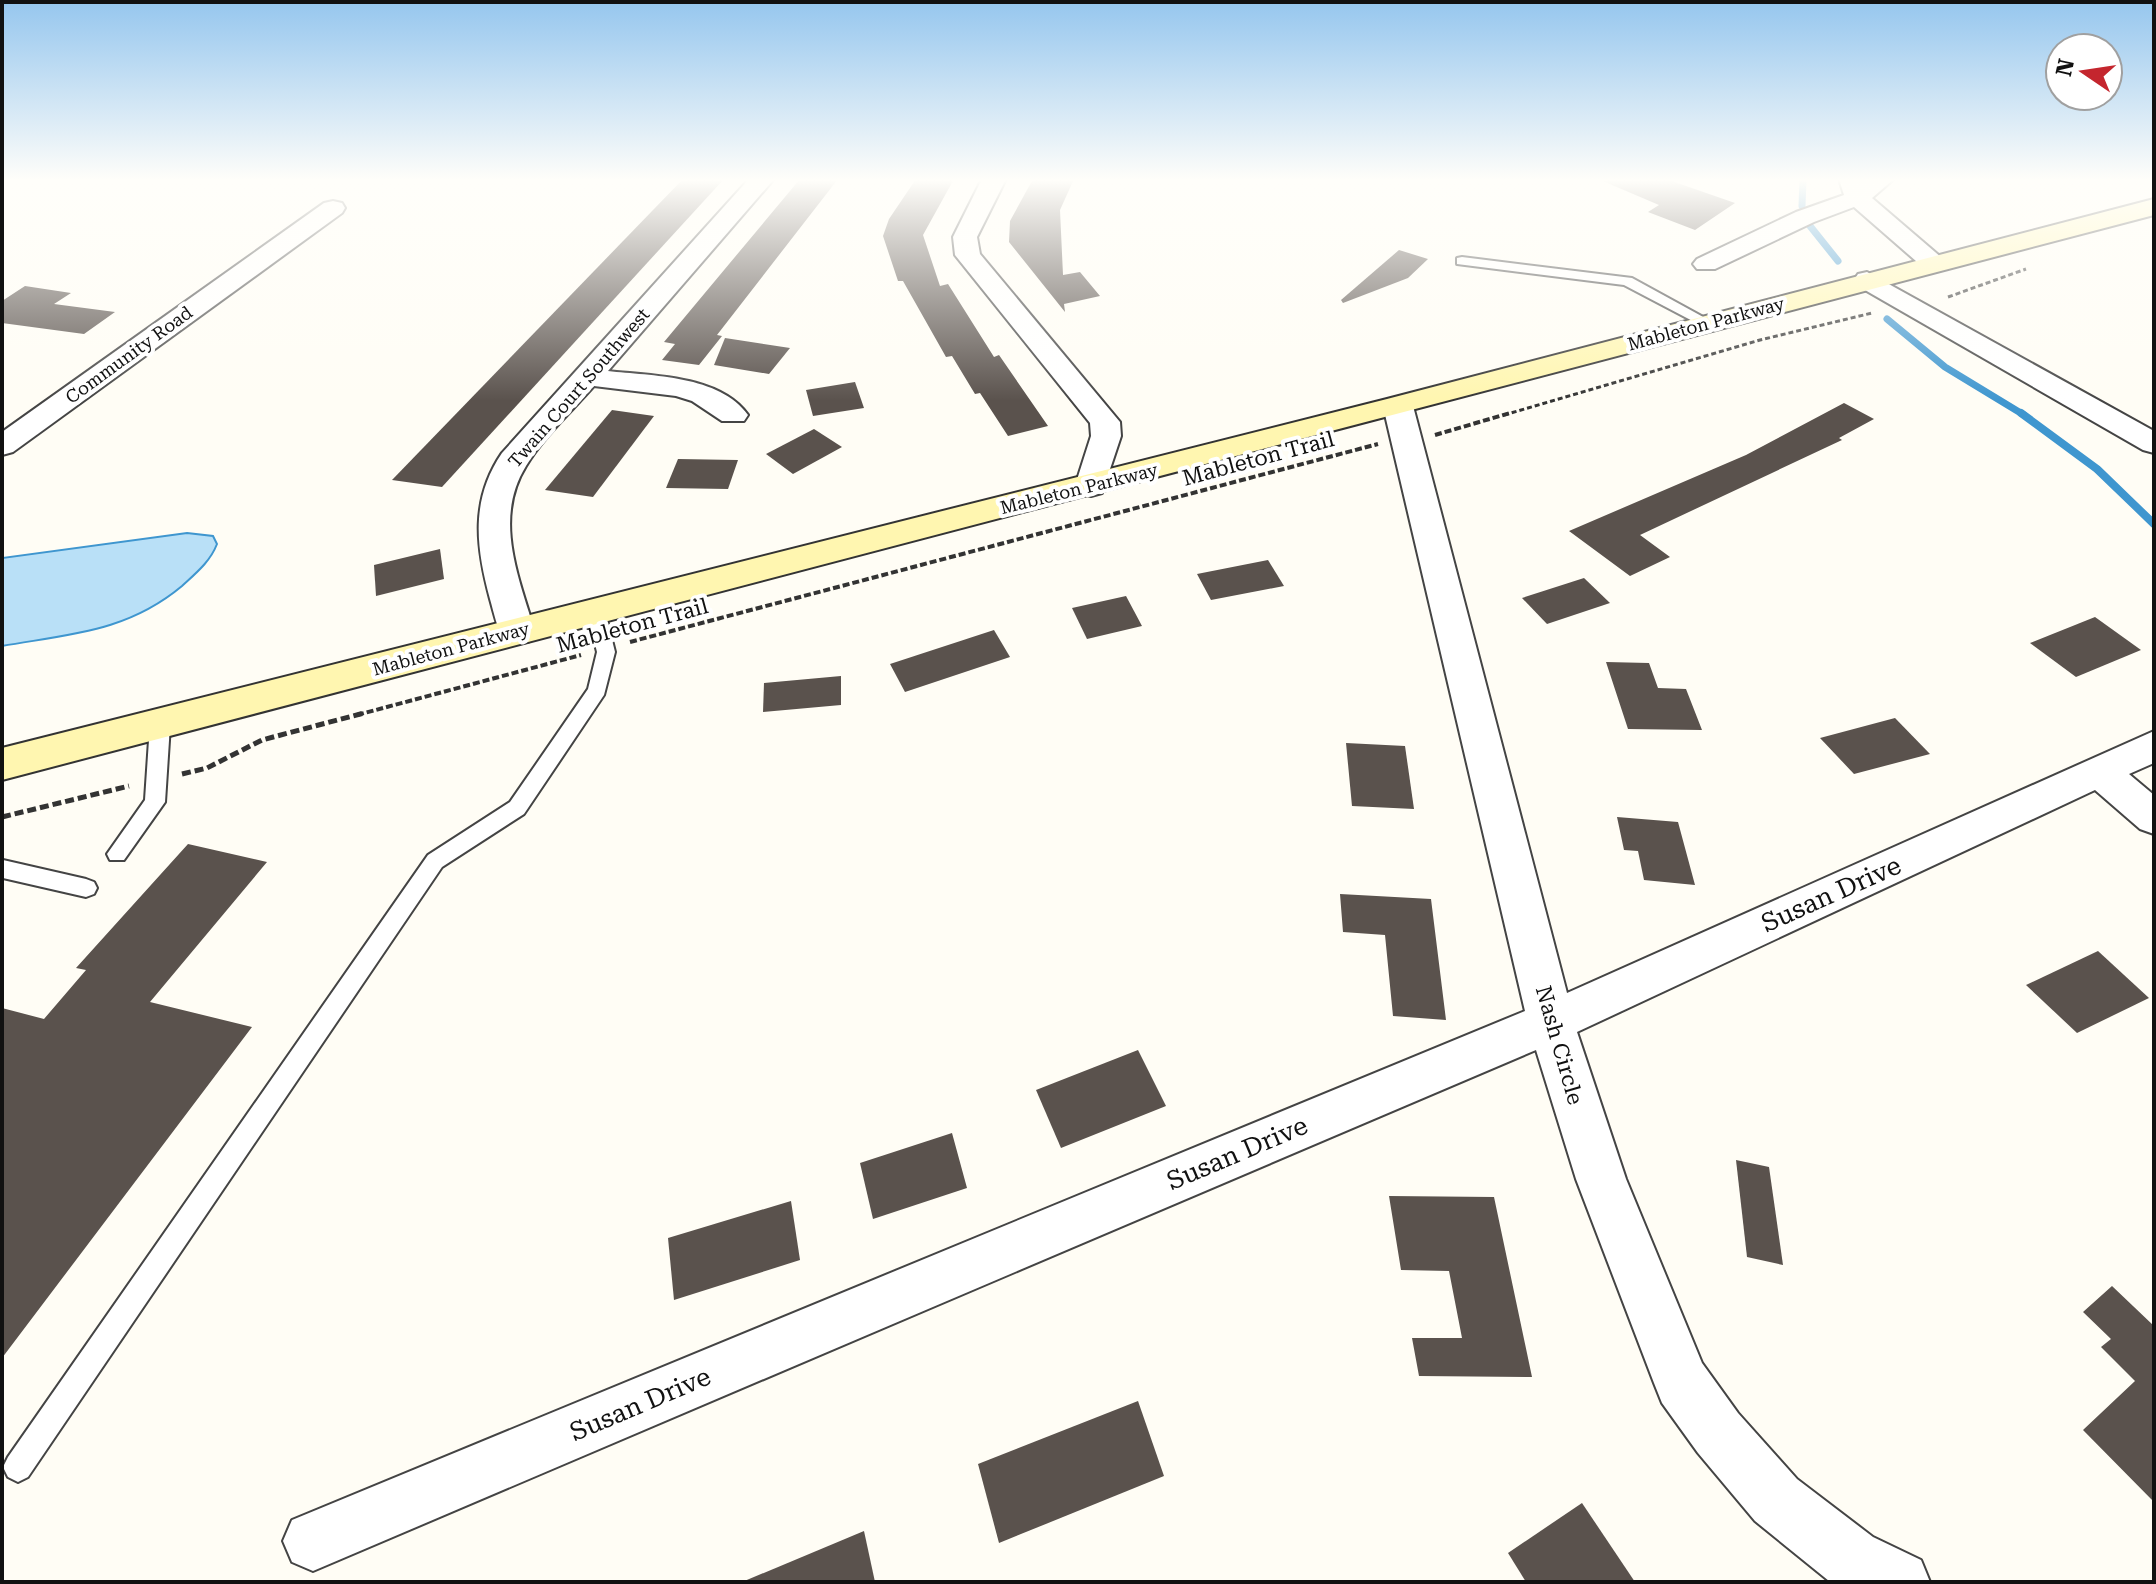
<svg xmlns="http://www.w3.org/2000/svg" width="2156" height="1584" viewBox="0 0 2156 1584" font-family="'Roboto Serif',serif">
  <rect width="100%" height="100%" fill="#fffdf5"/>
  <path fill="#b9e0f7" stroke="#3f96cf" stroke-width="2" d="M187 533 213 536 217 544C210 562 196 573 182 586 127 632 70 634 2 646V558Z"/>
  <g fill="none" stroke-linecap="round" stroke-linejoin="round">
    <g stroke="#3f96cf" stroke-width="7">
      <polyline points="1802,206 1803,179"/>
      <polyline points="1810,226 1838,261"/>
      <polyline points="1887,319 1945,367 2024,415"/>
    </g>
    <polyline stroke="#3f96cf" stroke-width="8" points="2021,413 2097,469 2154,524"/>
  </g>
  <g fill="#5a524d">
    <polygon points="683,179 724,179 442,487 392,480"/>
    <polygon points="800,179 838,179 717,335 722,336 699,365 662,360 675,344 664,342"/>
    <polygon points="916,179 954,179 923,235 940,286 948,284 994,357 999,355 1048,426 1008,436 980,393 975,394 952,356 946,357 903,281 898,281 883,236 889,219"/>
    <polygon points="1033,179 1074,179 1060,210 1063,275 1080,272 1100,296 1064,304 1065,312 1009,242 1010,221"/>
    <polygon points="1598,179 1666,179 1735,203 1695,230 1648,212 1659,205"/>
    <polygon points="1399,250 1428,259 1408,278 1343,303 1341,300"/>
    <polygon points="25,286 71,293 54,304 115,312 84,334 2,323 2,301"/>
    <polygon points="725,338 790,348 769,374 714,365"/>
    <polygon points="855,382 864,408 813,416 806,390"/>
    <polygon points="1844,403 1874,419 1839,438 1842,440 1640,535 1670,557 1630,576 1569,531 1746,455"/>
    <polygon points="612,410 654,416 593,497 545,490"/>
    <polygon points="814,429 842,447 793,474 766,454"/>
    <polygon points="678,459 738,460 728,489 666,488"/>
    <polygon points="440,549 444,579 376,596 374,565"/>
    <polygon points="1268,560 1284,586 1211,600 1197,574"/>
    <polygon points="1584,578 1610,603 1547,624 1522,598"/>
    <polygon points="1126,596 1142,626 1087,639 1072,608"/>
    <polygon points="2095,617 2141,650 2076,677 2030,643"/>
    <polygon points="994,630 1010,657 905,692 890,664"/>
    <polygon points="1606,662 1649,663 1658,688 1686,689 1702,730 1628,729"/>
    <polygon points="841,676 841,705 763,712 764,683"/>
    <polygon points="1895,718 1930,754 1854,774 1820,738"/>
    <polygon points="1346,743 1405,746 1414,809 1352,806"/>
    <polygon points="1617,817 1678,822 1695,885 1644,880 1638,851 1624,850"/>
    <polygon points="188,844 267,862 150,1002 252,1027 2,1358 2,1008 44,1019 86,970 76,968"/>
    <polygon points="1340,894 1431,899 1446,1020 1393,1016 1385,935 1343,932"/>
    <polygon points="2098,951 2149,998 2077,1033 2026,985"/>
    <polygon points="1138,1050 1166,1106 1061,1148 1036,1090"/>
    <polygon points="952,1133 967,1188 873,1219 860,1163"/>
    <polygon points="1736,1160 1769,1167 1783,1265 1747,1257"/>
    <polygon points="1389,1196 1494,1197 1532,1377 1419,1376 1412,1338 1462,1338 1449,1271 1401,1270"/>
    <polygon points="791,1201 800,1260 674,1300 668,1238"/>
    <polygon points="2112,1286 2154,1326 2154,1502 2083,1430 2135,1381 2101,1347 2111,1339 2083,1312"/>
    <polygon points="1138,1401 1164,1476 999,1543 978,1464"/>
    <polygon points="1582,1503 1635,1582 1526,1582 1508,1553"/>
    <polygon points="864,1531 875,1582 742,1582"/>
  </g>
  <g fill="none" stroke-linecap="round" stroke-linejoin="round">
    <defs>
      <g id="lane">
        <polygon points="1462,257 1632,278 1716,324 1704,327 1624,285 1457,264 1457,258"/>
        <polygon points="596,606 605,612 615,652 604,695 524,814 442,867 28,1477 18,1482 8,1477 3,1467 8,1457 428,855 510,802 588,689 597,652 587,612"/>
        <polygon points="160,718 170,725 165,802 124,860 110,860 107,854 145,800 150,725"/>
        <polygon points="3,860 86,879 94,882 97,888 94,894 86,897 3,878"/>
      </g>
      <g id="street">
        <path d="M749 179H774L608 371C651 376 720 375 748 415L744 421H722L692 401 676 396 594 386C572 411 543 437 526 466 493 519 519 578 535 632L530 641 517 644 504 641C497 628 494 613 490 599 476 547 470 500 502 453Z"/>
        <polygon points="982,179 1006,179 977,237 980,254 1120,422 1121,436 1102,493 1091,496 1080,493 1075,486 1091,436 1090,423 955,255 953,237"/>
        <polygon points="1839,179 1894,179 1872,198 1942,258 1946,263 1942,268 1924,268 1854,207 1814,222 1715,269 1697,269 1693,264 1697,259 1796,212 1844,195"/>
        <polygon points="333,201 342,203 345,208 342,213 13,452 2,455 2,432 324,203"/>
        <polygon points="1867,272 2154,431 2154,453 2143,450 1858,286 1854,280 1858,274"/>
        <polygon points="1398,397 1408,400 1413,406 1567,993 2154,731 2154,763 2129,774 2154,795 2154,834 2140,829 2095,790 1577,1032 1626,1179 1702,1363 1738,1413 1797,1479 1873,1537 1921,1560 1930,1582 1829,1581 1755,1521 1698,1453 1662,1403 1654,1383 1576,1179 1536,1050 313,1571 292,1562 283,1541 292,1520 1525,1011 1383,406 1388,400"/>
      </g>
      <polygon id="secondary" points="2154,199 2154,215 2,780 2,748 1387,399"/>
    </defs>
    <use href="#lane" stroke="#444" stroke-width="4"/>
    <use href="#street" stroke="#444" stroke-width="4"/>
    <use href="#secondary" stroke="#333" stroke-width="4"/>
    <g stroke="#333" stroke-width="3" stroke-dasharray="5 3" stroke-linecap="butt">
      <polyline points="1948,297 2026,269"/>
      <polyline points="1504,415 1760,340 1872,313"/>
    </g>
    <g stroke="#333" stroke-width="4" stroke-dasharray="7 3" stroke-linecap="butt">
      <polyline points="1435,435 1510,413"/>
      <polyline points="630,642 1378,444"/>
      <polyline points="357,715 581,655"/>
    </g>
    <g stroke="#333" stroke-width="5" stroke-dasharray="9 4" stroke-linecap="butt">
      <polyline points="182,774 207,768 262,740 364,713"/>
      <polyline points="2,817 129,786"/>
    </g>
    <use href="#lane" fill="#fff" fill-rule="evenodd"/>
    <use href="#street" fill="#fff" fill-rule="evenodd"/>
    <use href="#secondary" fill="#fff6b0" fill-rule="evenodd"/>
  </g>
  <linearGradient id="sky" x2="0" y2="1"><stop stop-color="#95c6ee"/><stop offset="0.45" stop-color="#fffefa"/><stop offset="1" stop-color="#fffefa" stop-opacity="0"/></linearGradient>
  <rect width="2156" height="401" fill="url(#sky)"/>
  <g text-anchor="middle" stroke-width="8" stroke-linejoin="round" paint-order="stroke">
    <g font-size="18" fill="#111" stroke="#fff">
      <text transform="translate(1706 324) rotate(-15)" y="6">Mableton Parkway</text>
      <text transform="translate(129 355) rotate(-36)" y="6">Community Road</text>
      <text transform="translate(579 388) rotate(-49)" y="6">Twain Court Southwest</text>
      <text transform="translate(1079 489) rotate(-14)" y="6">Mableton Parkway</text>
      <text transform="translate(451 649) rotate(-15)" y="6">Mableton Parkway</text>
    </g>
    <g font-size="22" fill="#111" stroke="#fff">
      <text transform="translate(1258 458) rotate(-15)" y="8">Mableton Trail</text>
      <text transform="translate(632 625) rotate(-15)" y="8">Mableton Trail</text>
      <text transform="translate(1560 1045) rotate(74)" y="8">Nash Circle</text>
    </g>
    <g font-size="26" fill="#111" stroke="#fff">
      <text transform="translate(1831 894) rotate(-24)" y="9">Susan Drive</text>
      <text transform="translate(1237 1153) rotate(-23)" y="9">Susan Drive</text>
      <text transform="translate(640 1404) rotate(-23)" y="9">Susan Drive</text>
    </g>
  </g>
  <rect width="2156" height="1584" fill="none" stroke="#111111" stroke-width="8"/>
  <g transform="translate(2084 72) rotate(283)"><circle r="38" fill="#ffffff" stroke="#a0a0a0" stroke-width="2"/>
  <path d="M0-6L14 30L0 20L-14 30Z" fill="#c4262e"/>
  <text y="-12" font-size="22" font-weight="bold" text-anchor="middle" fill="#111111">N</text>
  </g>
</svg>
